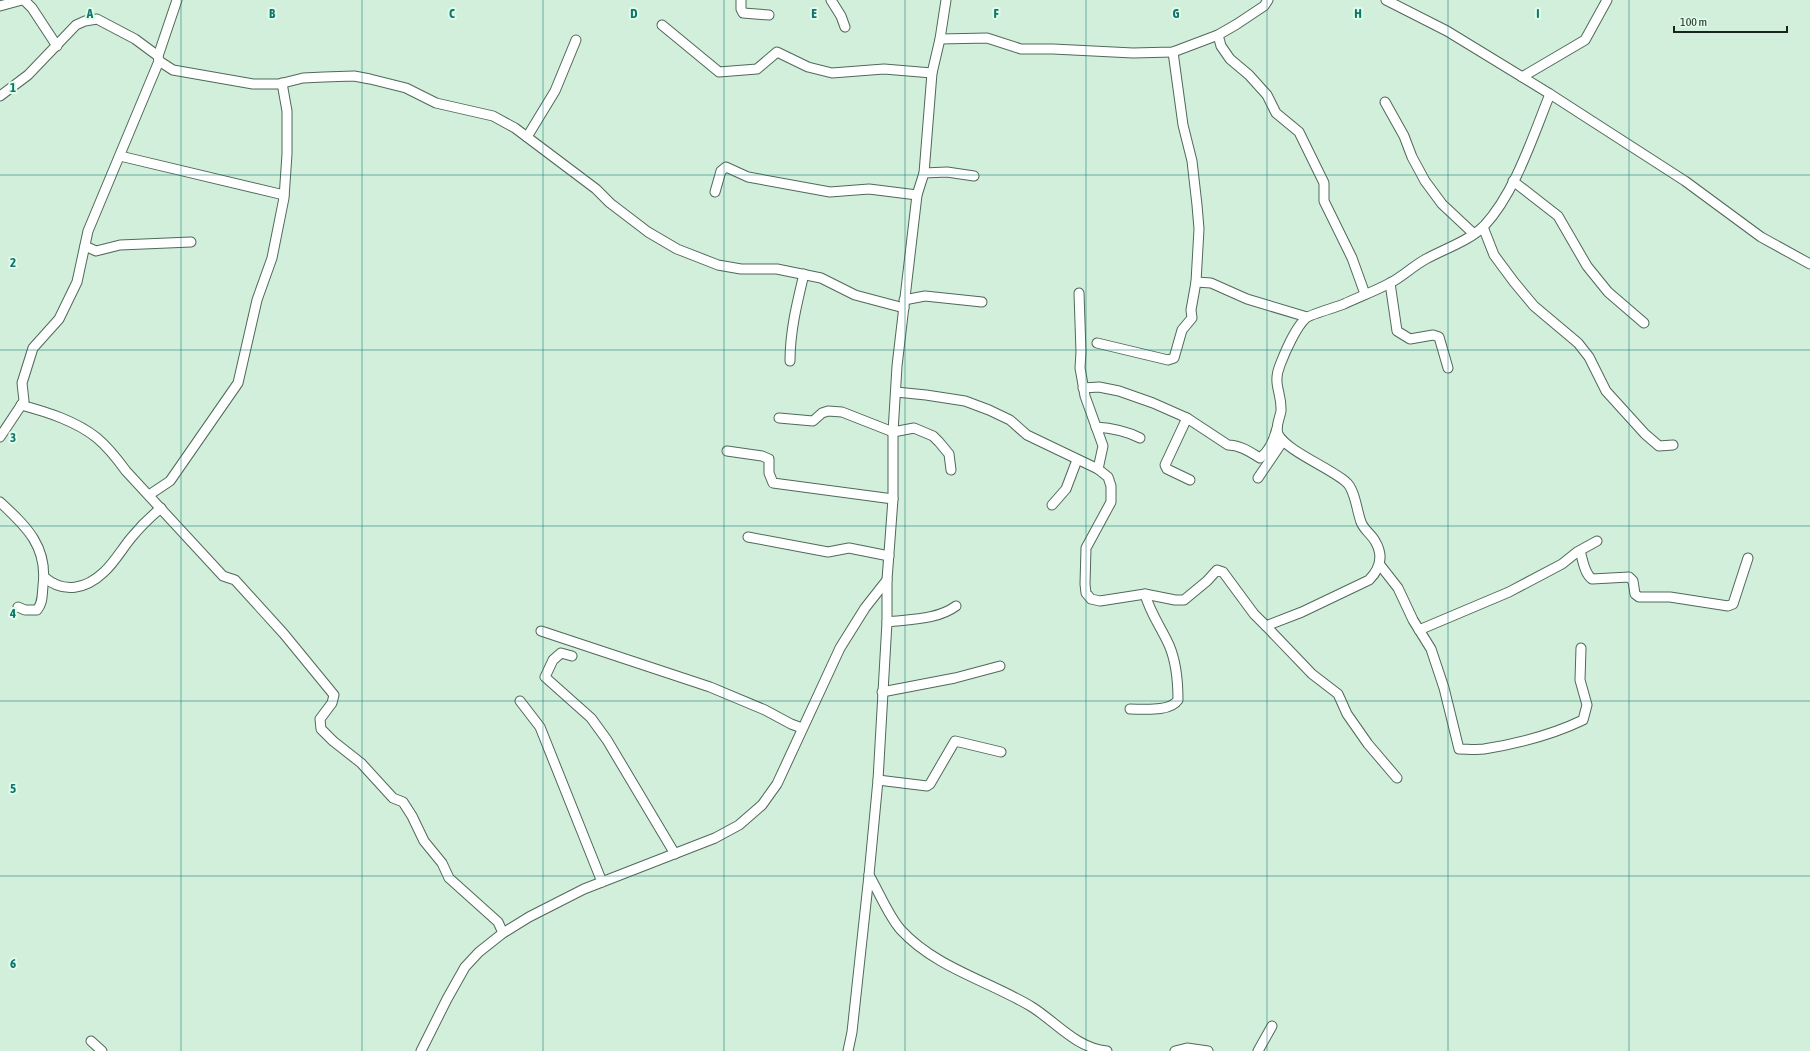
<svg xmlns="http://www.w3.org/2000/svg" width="1810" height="1051" viewBox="0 0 1810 1051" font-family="'Asap Condensed',sans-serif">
  <rect width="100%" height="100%" fill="#d2efdb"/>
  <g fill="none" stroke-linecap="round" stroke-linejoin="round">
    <defs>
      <g id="minor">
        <polyline points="24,0 32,8 57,46"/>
        <polyline points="741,0 741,9 743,13 769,15"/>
        <polyline points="831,0 841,16 845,27"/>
        <polyline points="1386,0 1447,31 1550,94 1685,181 1761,237 1810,264"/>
        <polyline points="0,6 22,0"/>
        <polyline points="662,25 719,72 757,69 777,52 808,67 832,73 884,69 932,73"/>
        <polyline points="1218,35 1221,46 1230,59 1249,75 1267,95 1276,113 1299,132 1324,183 1324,201 1352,258 1365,294"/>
        <polyline points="940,39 987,38 1021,49 1053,49 1133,53 1173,52 1218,35 1237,24 1264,6 1268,0"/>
        <polyline points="159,61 173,70 253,84 279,84 303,78 324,77 354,76 370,79 406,88 436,103 493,116 515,128 596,189 610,203 648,232 677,249 718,265 741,269 777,269 821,278 855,295 904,308"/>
        <polyline points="1522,77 1585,40 1607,0"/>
        <polyline points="0,96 28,75 76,25 85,21 97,19 135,39 158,56"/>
        <polyline points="1385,102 1404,136 1412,157 1425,181 1442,204 1474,234"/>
        <polyline points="527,137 555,91 576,40"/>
        <polyline points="120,156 284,195"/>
        <polyline points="924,173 947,172 974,176"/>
        <polyline points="1513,181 1558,216 1587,266 1608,292 1644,323"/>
        <polyline points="715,192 721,171 726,167 748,177 830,192 869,189 917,195"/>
        <polyline points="1483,227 1494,255 1514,282 1534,306 1578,343 1589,357 1606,391 1645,434 1659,446 1673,445"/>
        <polyline points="85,246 96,251 120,245 191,242"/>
        <polyline points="1196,282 1211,283 1247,299 1307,317"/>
        <polyline points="1390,283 1397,331 1410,339 1433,335 1439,337 1448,368"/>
        <polyline points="1079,293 1081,352 1080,368 1085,396 1103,446 1098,469"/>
        <polyline points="904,300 925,296 982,302"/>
        <polyline points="1097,343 1168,360 1174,358 1182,330 1192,318 1191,310 1196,282 1199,229 1197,205 1192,161 1183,125 1173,52"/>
        <path d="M790 361C790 331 797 303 804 274"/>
        <path d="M1083 388 1099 387 1119 391 1153 403 1187 418 1228 445C1240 445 1250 452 1260 458 1270 451 1274 440 1277 428"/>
        <path d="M896 392 926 395 965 401 989 410 1010 420 1027 435 1098 469 1108 477 1111 486V502L1086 548 1085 584 1086 593 1091 599 1100 601 1145 594 1175 600H1184L1207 581 1217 570 1223 572 1254 614 1266 626 1302 612 1369 580C1380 569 1384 556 1375 541 1371 534 1364 530 1361 522 1357 512 1355 489 1346 482 1332 469 1285 450 1278 434 1275 426 1280 418 1281 411 1282 392 1272 385 1280 365 1285 352 1296 327 1306 318 1309 315 1337 307 1344 304 1359 297 1375 291 1390 283 1402 277 1413 266 1426 259 1444 249 1469 241 1484 226 1515 193 1533 136 1550 94"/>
        <path d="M21 405C47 412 76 421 97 438 109 448 118 460 126 471L223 576 235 580 284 634 334 695 332 703 320 719 321 729 333 741 361 763 393 798 403 802 412 816 424 841 442 863 449 878 498 922 503 933"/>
        <polyline points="779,418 813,421 822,413 828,411 842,412 893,432 914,428 933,436 939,442 949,454 951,470"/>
        <polyline points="1187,418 1165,465 1167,469 1190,480"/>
        <path d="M1096 427C1112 428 1126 431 1140 438"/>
        <polyline points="0,437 24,401 22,383 33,348 59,319 77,282 88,231 159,61 158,56 177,0"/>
        <polyline points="727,451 762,456 769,459 769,473 773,483 893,499"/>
        <polyline points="1258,478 1283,441"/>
        <polyline points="149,495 170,481 238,383 257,300 272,258 284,198 287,154 287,111 282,83"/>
        <path d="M0 502C27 527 48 547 43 586 42 595 43 603 37 610H25L18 607"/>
        <polyline points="1052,505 1066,489 1077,460"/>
        <polyline points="748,537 828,552 849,548 889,556"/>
        <path d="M1580 551C1583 560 1584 573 1592 579L1629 577 1633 581 1635 594 1639 597H1670L1728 606 1733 604 1748 558"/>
        <path d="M1380 565 1398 588 1413 620 1431 649 1444 688 1459 749C1467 749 1476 750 1484 749 1515 744 1554 734 1583 720L1587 705 1580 680 1581 648"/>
        <path d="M44 577C64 594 86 589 104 572 114 563 122 549 131 538 140 527 150 517 161 508"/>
        <path d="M887 622C910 619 937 620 956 606"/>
        <polyline points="1266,626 1312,674 1338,694 1347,714 1368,744 1397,778"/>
        <polyline points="1419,630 1509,592 1562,564 1577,552 1597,541"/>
        <polyline points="541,631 710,687 765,710 791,724 802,728"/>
        <polyline points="572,656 561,653 553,660 545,677 591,718 607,740 675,854"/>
        <polyline points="882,692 955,678 1000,666"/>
        <polyline points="520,701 540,727 602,882"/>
        <path d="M1130 709C1144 709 1170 712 1178 700 1178 682 1176 661 1169 645 1161 627 1150 613 1145 594"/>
        <polyline points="878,780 927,786 930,784 955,741 1001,752"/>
        <path d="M869 875C879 892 889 917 901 930 936 968 989 981 1032 1007 1056 1022 1076 1048 1107 1051"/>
        <polyline points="91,1041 102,1051"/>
        <polyline points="421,1051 447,999 465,967 479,952 503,933 529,917 584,889 715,838 739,825 762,805 777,784 840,648 865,608 887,580"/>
        <polyline points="848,1051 852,1032 869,875 878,780 887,622 887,580 893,499 893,432 897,366 917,195 924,173 932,73 940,39 946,0"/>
        <polyline points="1175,1051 1187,1048 1208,1051"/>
        <polyline points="1258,1051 1272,1026"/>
      </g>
    </defs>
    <use href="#minor" stroke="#506959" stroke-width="11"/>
    <use href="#minor" stroke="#fff" stroke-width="9"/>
  </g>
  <path fill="none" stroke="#0f766e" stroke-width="1" stroke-opacity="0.55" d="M181 0V1051M362 0V1051M543 0V1051M724 0V1051M905 0V1051M1086 0V1051M1267 0V1051M1448 0V1051M1629 0V1051M0 175H1810M0 350H1810M0 526H1810M0 701H1810M0 876H1810"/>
  <g font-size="13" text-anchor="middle" font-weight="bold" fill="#0f766e" stroke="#dffce9" stroke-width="4" stroke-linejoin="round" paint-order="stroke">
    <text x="90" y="18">A</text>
    <text x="272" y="18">B</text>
    <text x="452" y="18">C</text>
    <text x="634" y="18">D</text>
    <text x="814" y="18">E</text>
    <text x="996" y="18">F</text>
    <text x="1176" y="18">G</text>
    <text x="1358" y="18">H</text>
    <text x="1538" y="18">I</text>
    <text x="13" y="92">1</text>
    <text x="13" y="267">2</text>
    <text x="13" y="442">3</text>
    <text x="13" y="618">4</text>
    <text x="13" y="793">5</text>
    <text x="13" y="968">6</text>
  </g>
  <path d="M1674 26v6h113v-6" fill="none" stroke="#19241d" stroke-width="2"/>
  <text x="1680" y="26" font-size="12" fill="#19241d" stroke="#dffce9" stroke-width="3" paint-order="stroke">100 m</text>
</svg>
